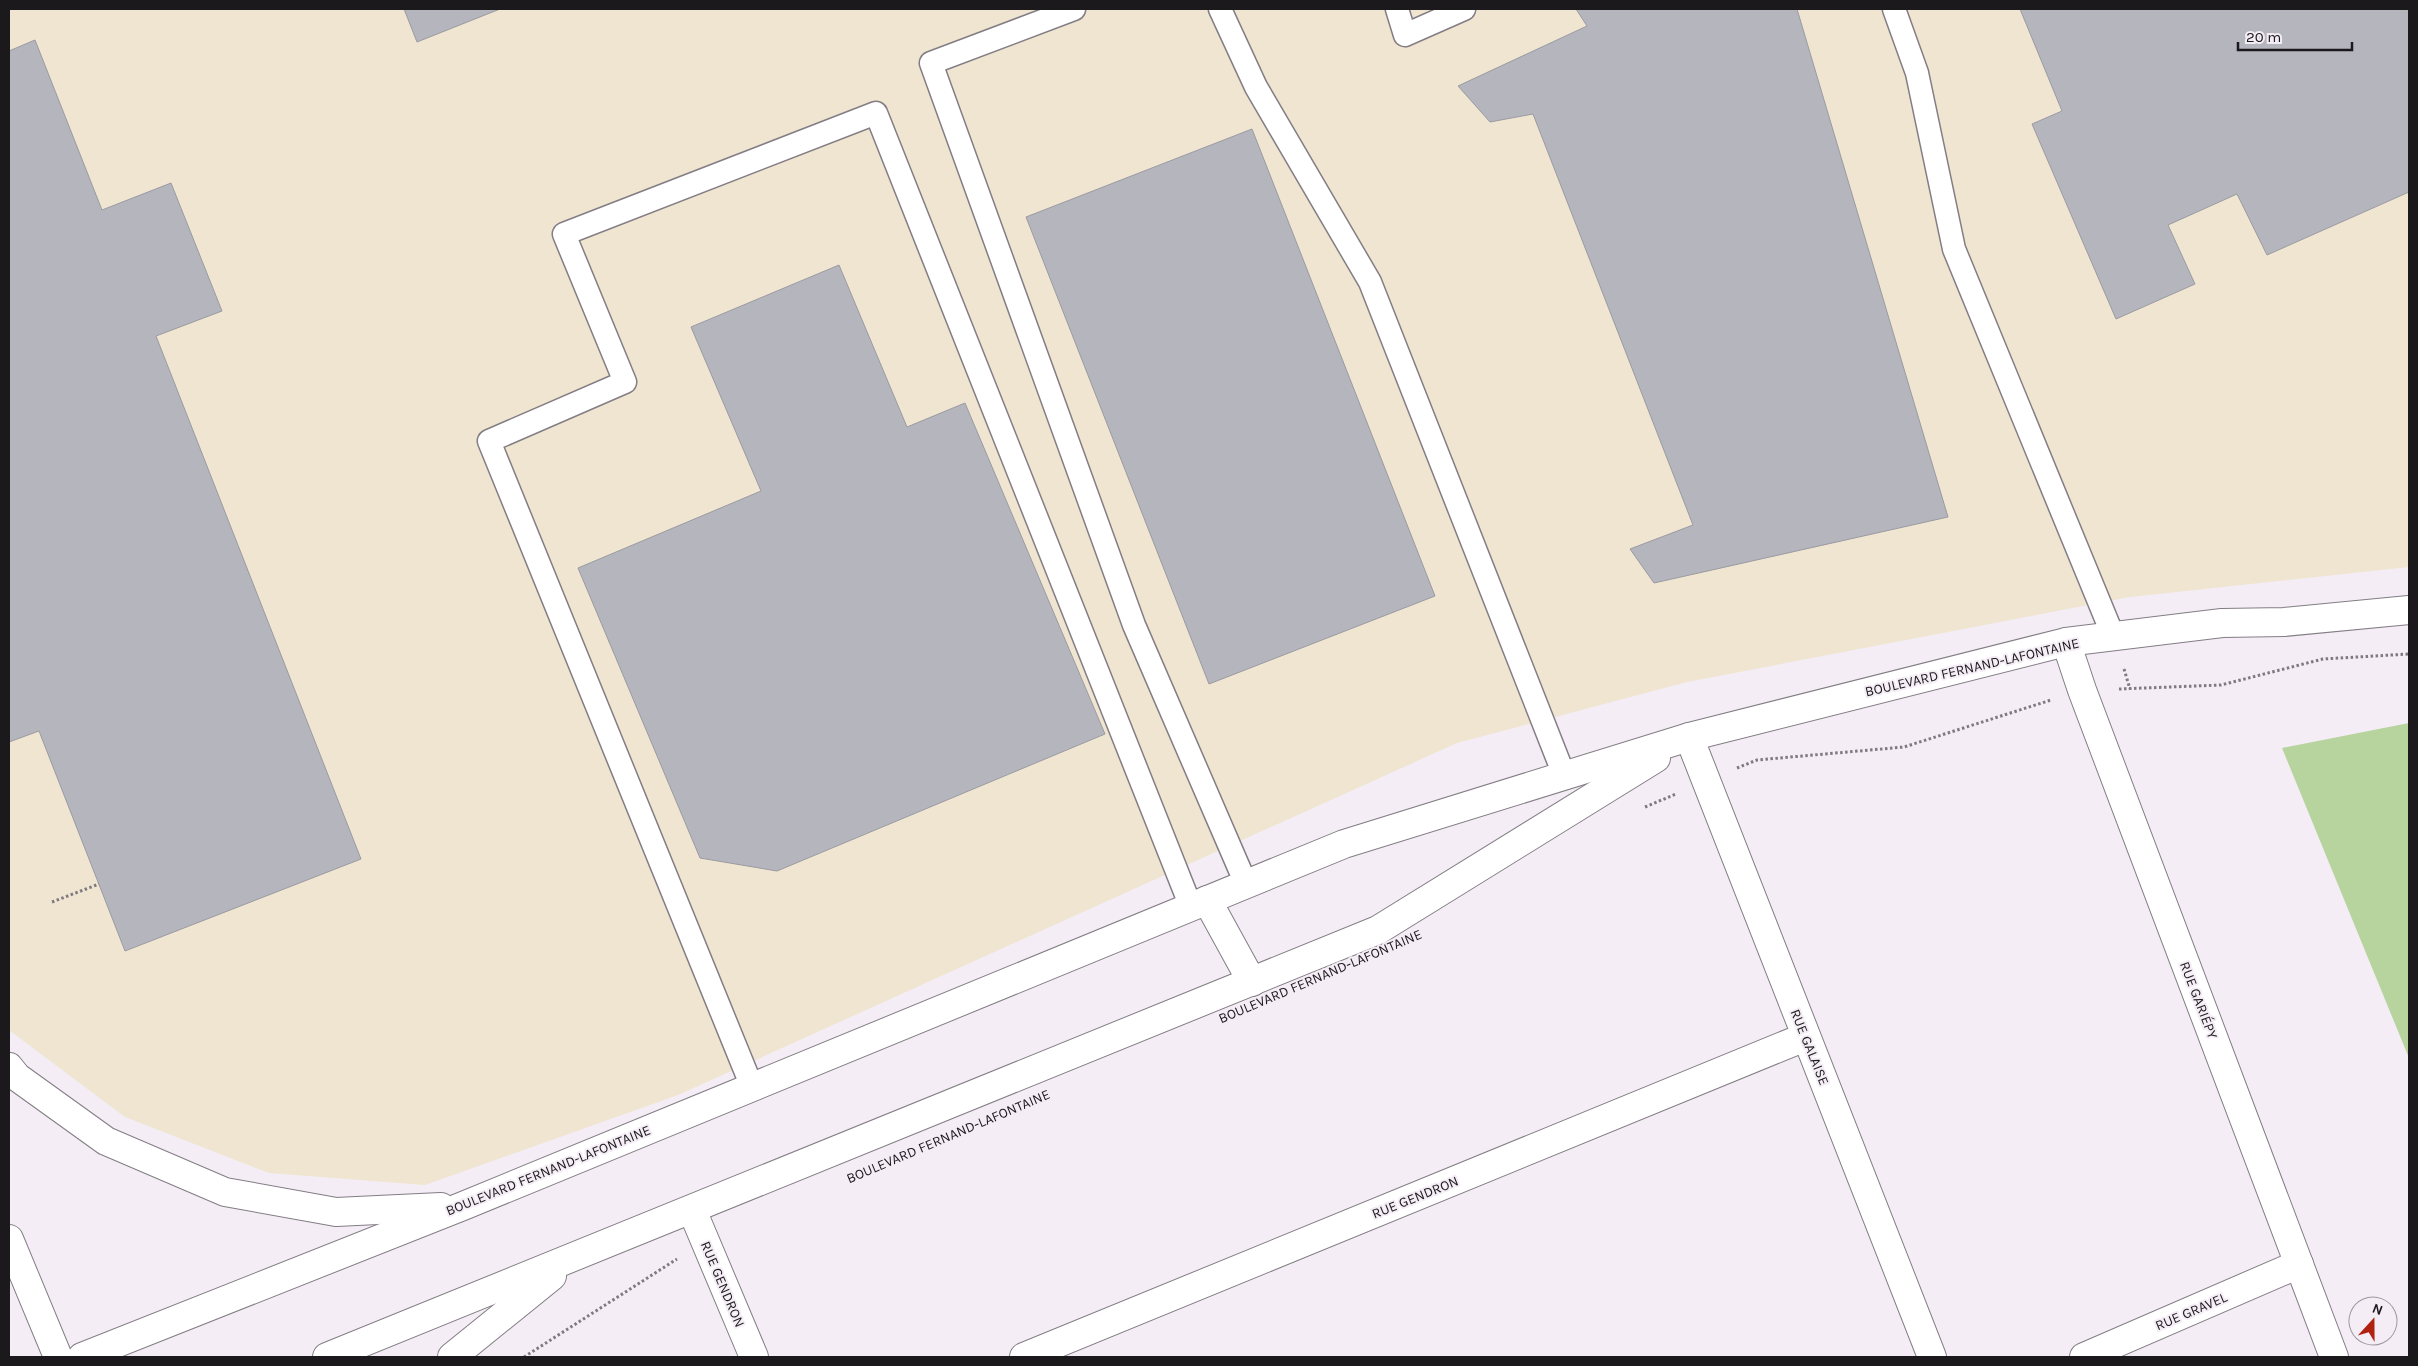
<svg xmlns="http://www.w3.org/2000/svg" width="2418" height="1366" viewBox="0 0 2418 1366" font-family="Karla,sans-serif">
  <rect width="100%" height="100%" fill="#f4edf5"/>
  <polygon fill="#efe5d0" points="9,9 2409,9 2409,567 2130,597 1687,682 1457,743 678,1095 425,1185 269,1173 125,1117 9,1030"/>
  <polygon fill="#b7d39e" points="2409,723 2409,1058 2282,748"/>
  <g fill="#b5b5be" stroke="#9a9aa2">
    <polygon points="404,9 500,9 417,42"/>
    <polygon points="1576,9 1797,9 1948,517 1654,583 1630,549 1693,525 1533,114 1490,122 1458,86 1587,26"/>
    <polygon points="2020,9 2409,9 2409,192 2267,255 2237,194 2168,225 2195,284 2116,319 2032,124 2062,111"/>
    <polygon points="35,40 102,210 171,183 222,311 156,336 361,859 125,951 39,731 9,742 9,51"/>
    <polygon points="1252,129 1435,596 1209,684 1026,217"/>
    <polygon points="839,265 907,427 965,403 1105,734 777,871 700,858 578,568 761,491 691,327"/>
  </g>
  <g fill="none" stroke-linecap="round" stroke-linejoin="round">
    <defs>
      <g id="service">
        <polyline points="1074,9 931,63 1134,625 1246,884"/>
        <polyline points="1220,9 1256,87 1370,282 1564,775"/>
        <polyline points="1397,9 1405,35 1464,9"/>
        <polyline points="1894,9 1917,73 1954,249 2114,638"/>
        <polyline points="752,1087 489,441 625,382 564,234 876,113 1191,907"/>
      </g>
      <g id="minor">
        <polyline points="2066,642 2082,690 2334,1357"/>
        <polyline points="1689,737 1932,1357"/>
        <polyline points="692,1210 754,1357"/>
        <polyline points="1024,1357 1805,1037"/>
        <polyline points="2084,1357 2299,1264"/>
      </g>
      <g id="tertiary">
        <polyline points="1207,900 1252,982"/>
        <polyline points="9,1067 17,1077 106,1141 225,1192 336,1212 441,1207"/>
        <polyline points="9,1239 58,1357"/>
        <polyline points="82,1357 463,1206 1344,844 1689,737 2066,642 2222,623 2284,622 2409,610"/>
        <polyline points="327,1357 1378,930 1656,758"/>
        <polyline points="452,1357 552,1276"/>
      </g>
    </defs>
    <use href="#service" stroke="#837d84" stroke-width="25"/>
    <use href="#minor" stroke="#837d84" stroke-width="30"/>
    <use href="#tertiary" stroke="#837d84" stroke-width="30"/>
    <g stroke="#7f7a7f" stroke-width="3" stroke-dasharray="2.5 2.5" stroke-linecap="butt">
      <polyline points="2124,669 2130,689"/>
      <polyline points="2119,689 2221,685 2323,659 2409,654"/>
      <polyline points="1737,768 1757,760 1904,747 2051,700"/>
      <polyline points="1645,807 1676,794"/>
      <polyline points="52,902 99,884"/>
      <polyline points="524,1357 677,1259"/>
    </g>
    <use href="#service" stroke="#fff" stroke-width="22"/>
    <use href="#minor" stroke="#fff" stroke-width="28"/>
    <use href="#tertiary" stroke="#fff" stroke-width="28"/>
  </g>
  <g text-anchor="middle" stroke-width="4" stroke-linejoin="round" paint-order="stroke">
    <g font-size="14" fill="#1c191c" stroke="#f4edf5">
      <text transform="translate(1972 667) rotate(-13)" y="5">BOULEVARD FERNAND-LAFONTAINE</text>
      <text transform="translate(1320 976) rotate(-23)" y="5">BOULEVARD FERNAND-LAFONTAINE</text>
      <text transform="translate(2199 1000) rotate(69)" y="5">RUE GARIÉPY</text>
      <text transform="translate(1810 1047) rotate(68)" y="5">RUE GALAISE</text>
      <text transform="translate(948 1136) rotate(-23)" y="5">BOULEVARD FERNAND-LAFONTAINE</text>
      <text transform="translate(548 1170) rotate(-22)" y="5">BOULEVARD FERNAND-LAFONTAINE</text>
      <text transform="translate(1415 1197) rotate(-22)" y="5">RUE GENDRON</text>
      <text transform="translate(723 1284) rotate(67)" y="5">RUE GENDRON</text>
      <text transform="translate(2191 1311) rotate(-23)" y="5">RUE GRAVEL</text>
    </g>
  </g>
  <rect width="2418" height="1366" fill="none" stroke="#1c191c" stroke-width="20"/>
  <g transform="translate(2373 1321) rotate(21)"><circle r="24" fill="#f4edf5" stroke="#9e989e"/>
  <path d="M0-4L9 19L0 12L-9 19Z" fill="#b0210f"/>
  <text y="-8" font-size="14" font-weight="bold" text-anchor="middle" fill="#1c191c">N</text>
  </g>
  <path d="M2238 42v8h114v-8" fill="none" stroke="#1c191c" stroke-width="2.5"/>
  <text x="2246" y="42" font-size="15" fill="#1c191c" stroke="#f4edf5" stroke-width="4" paint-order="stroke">20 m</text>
</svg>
